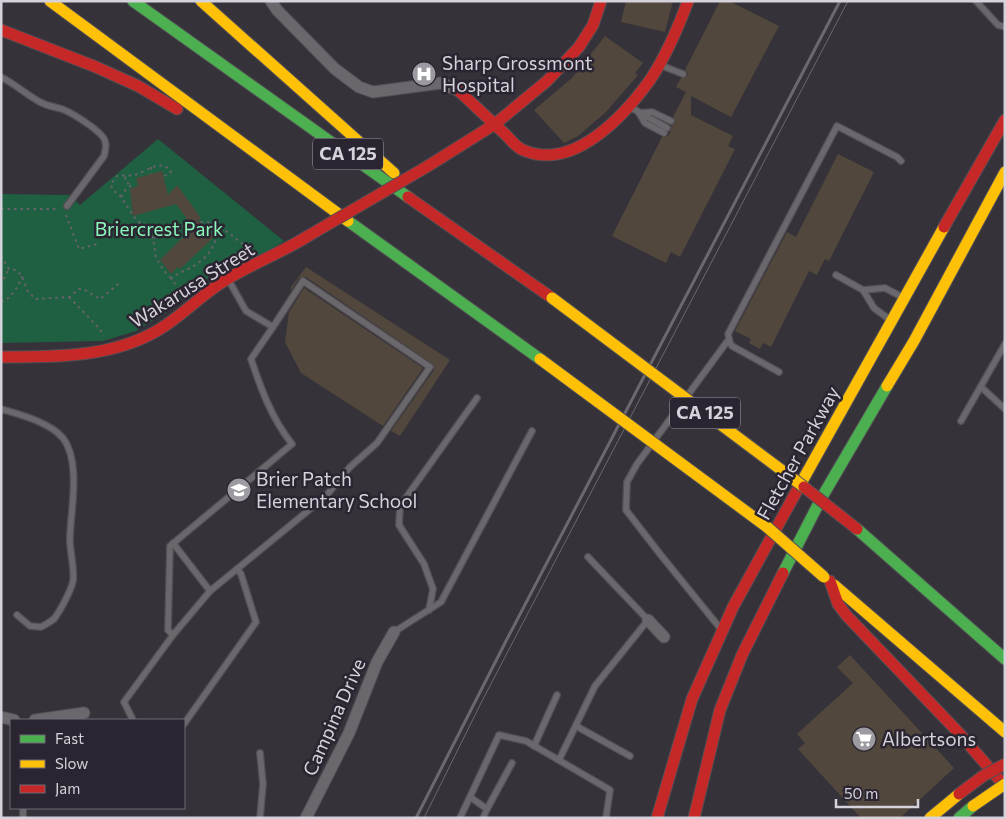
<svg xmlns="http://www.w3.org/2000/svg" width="1006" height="819" viewBox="0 0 1006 819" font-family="Commissioner,sans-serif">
  <rect width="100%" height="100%" fill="#353239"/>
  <polygon fill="#1e6041" points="158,139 284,241 268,251 212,275 165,313 136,331 103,341 1,343 1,194 69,195 80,205"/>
  <g fill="#51473c">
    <polygon points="626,1 673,1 665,32 621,22"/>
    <polygon points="720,1 729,1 779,26 731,117 691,96 691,115 733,136 728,146 735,149 680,257 671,252 666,263 612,236 662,137 668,136 671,130 671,126 675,123 673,117 686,92 676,87 681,78 684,78 687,76 688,73 685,70"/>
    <polygon points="605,36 643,63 635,73 638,75 606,112 578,136 564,143 534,110 572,78"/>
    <polygon points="838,154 874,172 829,261 825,259 817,275 809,271 771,347 763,343 760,349 749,343 751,339 735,331 787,232 796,237"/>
    <polygon points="162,171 168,195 177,185 201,218 198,220 214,237 180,269 178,267 171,274 160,260 193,227 176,204 133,216 130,189 138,186 136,178"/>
    <polygon points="306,267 450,360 400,436 391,431 434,370 434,365 306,277 299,278 291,291 291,287"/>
    <polygon points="304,288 423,368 383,426 301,373 285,342 289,312"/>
    <polygon points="850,655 954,768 900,818 861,818 798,749 805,743 797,734 853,683 837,667"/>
  </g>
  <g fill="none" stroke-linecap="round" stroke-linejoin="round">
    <defs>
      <g id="lane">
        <polyline points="976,1 998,25 1005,27"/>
        <polyline points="660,65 683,74"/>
        <path d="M1 77C15 84 27 95 40 102 47 106 55 107 62 109 72 113 102 131 105 141 107 146 105 151 104 156L67 206"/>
        <polyline points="630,107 667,128"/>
        <polyline points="639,113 645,123 664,133"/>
        <polyline points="639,113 652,112 671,121"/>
        <polyline points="836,275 863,290"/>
        <polyline points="889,319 874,308 863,290 885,288 902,297"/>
        <polyline points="779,372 732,346 730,343 728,334 837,126 897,157 901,161"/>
        <polyline points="981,387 1005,409"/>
        <path d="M1 409C21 415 49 422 63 438 81 462 71 508 70 536 69 550 75 568 73 581 71 591 60 611 54 619 50 622 45 625 41 627L30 626 17 615"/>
        <polyline points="961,421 1005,344"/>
        <polyline points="173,543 210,591 237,569 241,574 256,622 184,724"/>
        <polyline points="237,569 326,496 350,467 377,443 430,367 303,281 273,327"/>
        <polyline points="429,610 433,589 424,564 399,525 400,506 477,398"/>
        <polyline points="720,628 660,554 626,510 627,482 637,464 729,339"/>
        <polyline points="394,632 441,602 532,431"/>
        <polyline points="173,635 210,591"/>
        <path d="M133 720 124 702 173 635 168 630 170 546 292 444C272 419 261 389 251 359L273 327 246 311 228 279"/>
        <polyline points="576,726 630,756"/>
        <polyline points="534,746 557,695"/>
        <polyline points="260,753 263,784 260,818"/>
        <polyline points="559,760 595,686 648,620 588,557"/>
        <polyline points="470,797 487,809 483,818"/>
        <polyline points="23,808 23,818"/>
        <polyline points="487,809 512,763"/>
        <polyline points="460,818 499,735 526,741 610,790 606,818"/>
      </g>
      <g id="street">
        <polyline points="271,1 277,10 335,69 359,87 373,92 441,83 459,91"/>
        <polyline points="648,620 664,637"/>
        <polyline points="1,717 14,720"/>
        <polyline points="35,720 84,713"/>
        <polyline points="306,818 349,733 377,662 394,632"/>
      </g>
      <g id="fast">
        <polyline points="133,1 408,197"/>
        <polyline points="348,221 540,359"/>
        <polyline points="857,529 1005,659"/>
        <polyline points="783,573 822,497 887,386"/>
        <polyline points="959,818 973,806"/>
      </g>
      <g id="slow">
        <polyline points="50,1 348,221"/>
        <polyline points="201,1 394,173"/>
        <polyline points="887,386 914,341 1005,172"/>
        <polyline points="800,485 944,227"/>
        <polyline points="834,585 1005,732"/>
        <polyline points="930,818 959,794"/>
      </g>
      <g id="jam">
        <polyline points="1,30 96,67 138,86 177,109"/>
        <path d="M459 91C475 106 491 121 506 135 511 140 517 148 523 150 573 172 624 116 650 80 666 56 678 28 688 1"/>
        <polyline points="428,166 495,124 547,81 579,47 593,25 601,1"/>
        <polyline points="408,197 552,298"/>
        <polyline points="944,227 1005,120"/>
        <path d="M1 357C54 357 113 358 160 329 183 315 201 295 224 281 251 264 281 253 308 236"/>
        <polyline points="830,581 838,604 847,616 958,732 1003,784"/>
        <polyline points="657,818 692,699 733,607 800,485"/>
        <polyline points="694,818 720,710 742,655 783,573"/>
      </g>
    </defs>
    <use href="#lane" stroke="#524f55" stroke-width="8"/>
    <use href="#street" stroke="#524f55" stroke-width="13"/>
    <use href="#fast" stroke="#524f55" stroke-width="13"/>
    <use href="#slow" stroke="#524f55" stroke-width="13"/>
    <use href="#jam" stroke="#524f55" stroke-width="13"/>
    <g stroke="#656369" stroke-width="2" stroke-dasharray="2.5 4" stroke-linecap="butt">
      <polyline points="151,167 151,174"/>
      <polyline points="121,197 126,189 132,185 127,183 124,175"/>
      <polyline points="1,209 59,209"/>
      <polyline points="66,215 79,249 97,244"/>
      <path d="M153 238 142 225 134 217 121 197 112 189 111 184 117 176C122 175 128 176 134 175 147 172 160 158 171 171L169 174 164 176"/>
      <polyline points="1,256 9,269 16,270 22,276 27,290 35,299 69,297 79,289 85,290 100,299 121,282"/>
      <path d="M171 278 164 271 156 258 153 238 166 233 176 232 182 226 191 227C200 220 208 221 218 226"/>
      <polyline points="1,285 9,269"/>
      <path d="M184 294 171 279C177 273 185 271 192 267 209 257 217 245 218 226L229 233 251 251"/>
      <polyline points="69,297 99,328 104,336"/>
      <path d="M1 302C13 297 18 287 22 276"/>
    </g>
    <use href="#lane" stroke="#6a686d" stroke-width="5.5"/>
    <use href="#street" stroke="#6a686d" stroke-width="11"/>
    <use href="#fast" stroke="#4caf50" stroke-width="11"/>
    <use href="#slow" stroke="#ffc107" stroke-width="11"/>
    <use href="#jam" stroke="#c62828" stroke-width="11"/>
    <polyline stroke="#6b686e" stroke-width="1" points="424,818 482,701 848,1"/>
    <polyline stroke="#6b686e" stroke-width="3" points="416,818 506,641 840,1"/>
    <defs>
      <g id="slow-bridge">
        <polyline points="552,298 804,487"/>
        <polyline points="540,359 767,527 824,577"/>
        <polyline points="973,806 1005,784"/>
      </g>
      <g id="jam-bridge">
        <polyline points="308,236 428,166"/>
        <polyline points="804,487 857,529"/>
        <polyline points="959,794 983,776 1005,764"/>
      </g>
    </defs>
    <use href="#slow-bridge" stroke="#524f55" stroke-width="13" stroke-linecap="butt"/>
    <use href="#jam-bridge" stroke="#524f55" stroke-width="13" stroke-linecap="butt"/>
    <use href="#slow-bridge" stroke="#ffc107" stroke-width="11"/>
    <use href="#jam-bridge" stroke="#c62828" stroke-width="11"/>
  </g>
  <defs>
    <symbol id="hospital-disc" viewBox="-11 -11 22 22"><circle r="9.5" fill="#9e9aa2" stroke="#2b2532"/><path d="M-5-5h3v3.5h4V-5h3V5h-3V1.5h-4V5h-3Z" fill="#fff"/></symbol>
    <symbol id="school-disc" viewBox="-11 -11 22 22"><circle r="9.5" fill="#9e9aa2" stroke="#2b2532"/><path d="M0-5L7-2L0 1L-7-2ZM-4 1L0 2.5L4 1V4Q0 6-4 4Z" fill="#fff"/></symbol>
    <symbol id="supermarket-disc" viewBox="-11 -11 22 22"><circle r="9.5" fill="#9e9aa2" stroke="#2b2532"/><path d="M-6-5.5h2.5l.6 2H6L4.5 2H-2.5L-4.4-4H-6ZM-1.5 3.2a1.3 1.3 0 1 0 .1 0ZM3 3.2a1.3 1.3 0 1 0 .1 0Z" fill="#fff"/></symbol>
  </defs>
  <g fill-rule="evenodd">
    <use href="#hospital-disc" x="410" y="60" width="28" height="28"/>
    <use href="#school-disc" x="225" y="476" width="28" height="28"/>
    <use href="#supermarket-disc" x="850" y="725" width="28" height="28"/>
  </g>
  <g text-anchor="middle" stroke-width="5" stroke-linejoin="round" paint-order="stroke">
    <g fill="#2b2532" stroke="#a39ea8" stroke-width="1">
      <rect x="313" y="138.5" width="70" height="31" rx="4"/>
      <rect x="670" y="397.5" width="70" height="31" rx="4"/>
    </g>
    <g font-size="18" font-weight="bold" fill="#d6d2db">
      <text x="348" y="160">CA 125</text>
      <text x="705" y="419">CA 125</text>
    </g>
    <g font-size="19" fill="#d6d2db" stroke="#2b2532" text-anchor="start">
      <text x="442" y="70">Sharp Grossmont<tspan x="442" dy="22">Hospital</tspan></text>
      <text x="256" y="486">Brier Patch<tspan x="256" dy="22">Elementary School</tspan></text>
      <text x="882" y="746">Albertsons</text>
    </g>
    <g font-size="19" fill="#89f7ba" stroke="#2b2532">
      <text x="159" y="236">Briercrest Park</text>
    </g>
    <g font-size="19" fill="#d6d2db" stroke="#2b2532">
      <text transform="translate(192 285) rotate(-32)" y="7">Wakarusa Street</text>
      <text transform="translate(798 453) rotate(-61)" y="7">Fletcher Parkway</text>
      <text transform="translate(334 717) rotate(-66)" y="7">Campina Drive</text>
    </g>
  </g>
  <rect width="1006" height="819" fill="none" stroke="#d6d2db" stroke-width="5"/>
  <rect x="10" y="719" width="175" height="90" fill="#2b2532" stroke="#6f6a76"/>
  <rect x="20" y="735" width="25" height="8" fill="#4caf50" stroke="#6f6a76"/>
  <text x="55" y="744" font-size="15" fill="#d6d2db">Fast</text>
  <rect x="20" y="760" width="25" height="8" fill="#ffc107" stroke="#6f6a76"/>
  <text x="55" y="769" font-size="15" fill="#d6d2db">Slow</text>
  <rect x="20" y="785" width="25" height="8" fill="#c62828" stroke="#6f6a76"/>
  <text x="55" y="794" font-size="15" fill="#d6d2db">Jam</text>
  <path d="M836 799v8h82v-8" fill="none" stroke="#d6d2db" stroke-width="2.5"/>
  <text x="844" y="799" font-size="15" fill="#d6d2db" stroke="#2b2532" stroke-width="4" paint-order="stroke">50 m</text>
</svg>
